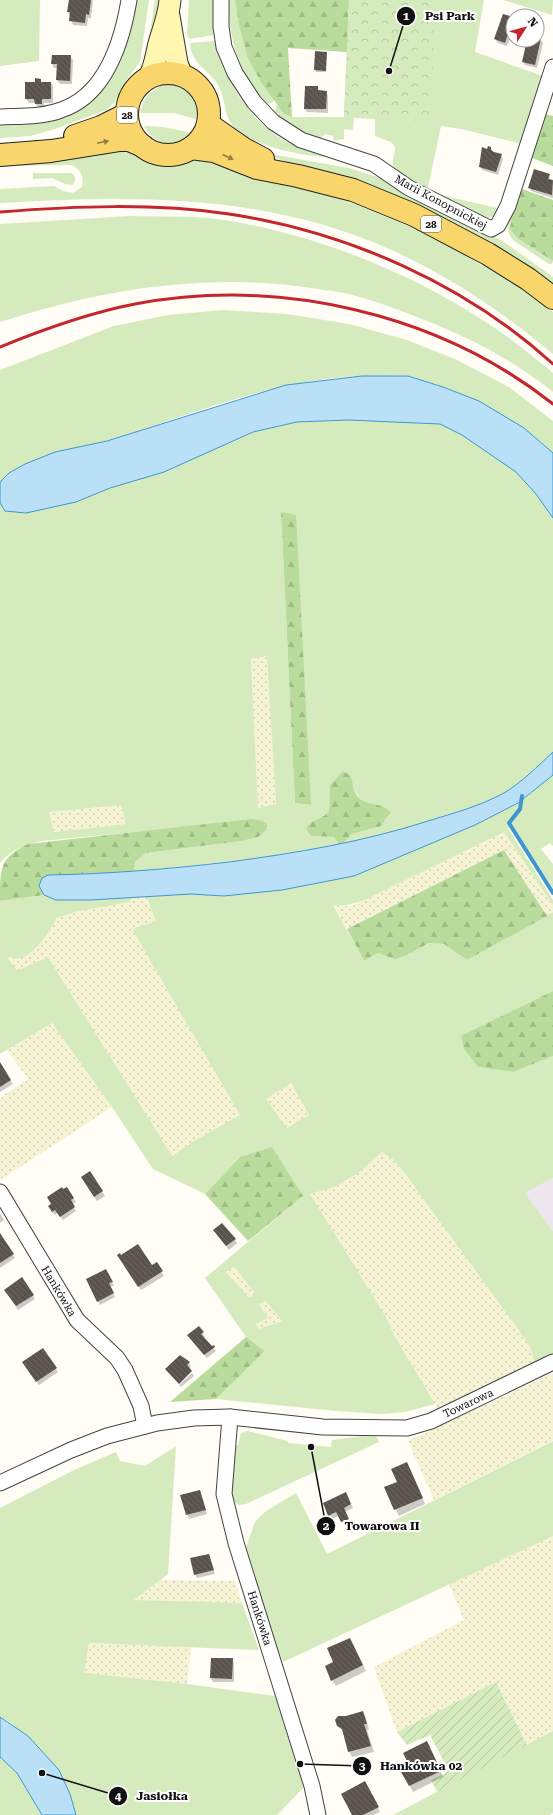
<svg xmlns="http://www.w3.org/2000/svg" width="553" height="1815" viewBox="0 0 553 1815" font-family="'Roboto Serif',serif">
  <defs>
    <pattern id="farmland-dots" width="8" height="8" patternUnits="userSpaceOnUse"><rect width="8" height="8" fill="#f6f3d4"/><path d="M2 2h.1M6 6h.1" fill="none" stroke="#d2cfb5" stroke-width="1.8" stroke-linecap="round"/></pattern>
    <pattern id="forest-firs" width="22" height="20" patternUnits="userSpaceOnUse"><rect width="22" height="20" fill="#b9dc9c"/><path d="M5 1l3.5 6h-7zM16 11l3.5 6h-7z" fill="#9ebc85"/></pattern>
    <pattern id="park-crowns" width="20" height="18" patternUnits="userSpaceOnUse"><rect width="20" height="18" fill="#d5ebbd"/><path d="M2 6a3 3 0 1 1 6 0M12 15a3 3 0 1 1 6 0" fill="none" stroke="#b6c8a1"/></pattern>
    <pattern id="garden-furrows" width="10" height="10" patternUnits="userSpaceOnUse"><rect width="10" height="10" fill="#d5ebbd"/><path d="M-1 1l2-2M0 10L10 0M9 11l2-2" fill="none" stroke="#b6c8a1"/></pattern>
    <pattern id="building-back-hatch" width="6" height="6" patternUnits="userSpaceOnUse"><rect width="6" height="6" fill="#5a524d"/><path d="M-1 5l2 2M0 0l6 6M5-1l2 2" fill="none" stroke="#6d6662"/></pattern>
  </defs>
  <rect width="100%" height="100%" fill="#fffdf5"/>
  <polygon fill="#eee6ef" points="553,1178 553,1231 525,1193"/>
  <g fill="url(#farmland-dots)">
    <polygon points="268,656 276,805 258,808 251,659"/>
    <polygon points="121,805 127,824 54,832 49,812"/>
    <polygon points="504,832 553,905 553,912 547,916 504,850 347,929 333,904 340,906 350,906 367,899"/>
    <polygon points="146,896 156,921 133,929 240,1115 194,1141 171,1156 49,958 17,972 8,957 19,958 40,943 51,929 57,918 75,912 129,902 132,897"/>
    <polygon points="52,1023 112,1107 0,1180 0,1098 28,1079 7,1050"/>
    <polygon points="291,1083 309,1115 287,1129 266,1099"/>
    <polygon points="382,1152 394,1160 425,1201 525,1339 531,1350 535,1364 438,1410 394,1335 386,1317 309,1194 334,1187 357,1174"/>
    <polygon points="234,1267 256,1294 249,1299 226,1272"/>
    <polygon points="266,1299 282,1321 259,1329 255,1324 268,1318 259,1304"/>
    <polygon points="553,1373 553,1440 434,1500 408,1441"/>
    <polygon points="553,1536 553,1731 527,1745 496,1682 397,1732 374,1667 464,1620 449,1584"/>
    <polygon points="161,1580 235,1581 242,1603 133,1601"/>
    <polygon points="88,1643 191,1647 187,1684 83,1674"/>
  </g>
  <g fill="#d5ebbd" fill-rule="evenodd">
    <polygon points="0,0 40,0 39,61 0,66"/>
    <path d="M133 0H149L140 62 127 79 115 102 106 110 55 129 30 136 0 138V124C13 124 27 125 40 123 79 118 113 90 124 52 129 35 131 17 133 0Z"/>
    <polygon points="155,0 161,0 149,40"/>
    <polygon points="189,0 213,0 213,35 190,39 187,36"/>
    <path d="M228 0H235L239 25 275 99 272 103H264C239 73 229 39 228 0Z"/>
    <path d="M349 0H484L475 52 543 76 522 144 461 129 441 126 427 192 502 209C496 214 492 218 484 219 462 209 405 187 394 167 390 160 396 154 395 147L391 142 375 136V119L354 118 353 130 344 129V139L334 141 333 136 325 134 320 139C304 133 288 123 274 113L278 103 284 114 292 117H344Z"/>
    <polygon points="503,0 553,0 552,15"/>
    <path d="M215 41C226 83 251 124 291 144 302 150 315 153 326 157 301 156 244 145 230 122 223 110 226 95 216 82 206 68 191 63 190 43Z"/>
    <path d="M186 58C194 71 208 77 215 91 220 102 219 114 224 124L256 146 276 155 349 168 380 178 420 199 473 224 504 242 553 277V285L480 238 431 211 365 185 281 160 259 150 221 123C217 111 217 97 210 87 201 74 191 74 186 58Z"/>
    <path d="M173 83C190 86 204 102 199 120L174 113H140C144 95 155 85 173 83Z"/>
    <path d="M545 114 522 189 513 212 517 238 553 261 552 264H549L514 241C505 232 508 224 510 213Z"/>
    <path d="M144 126 163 127 193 133C177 149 155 147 144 126Z"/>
    <path d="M114 145 143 154 150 159 171 163 201 156 355 204 432 236 517 286 553 312V354C493 304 427 261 354 235 242 194 117 196 0 203V189L54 186 63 191 73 193 82 187C84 176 81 170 72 165L0 166Z"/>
    <path d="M33 173H72C76 177 76 180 73 185L65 184 52 178 33 179Z"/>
    <path d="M130 216C161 217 194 215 224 220 324 236 431 280 513 341 526 351 540 362 553 373V392C513 360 469 337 422 319 400 310 378 302 356 296 344 292 330 291 318 289 210 271 102 289 0 322V224Z"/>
    <path d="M223 310 287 314 349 324 407 340 455 359 509 387 553 421V453C514 420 480 398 431 383 423 381 415 377 408 376 398 375 387 376 377 376 289 375 205 409 123 436 83 449 30 451 0 482V370L114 326 168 315Z"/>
    <path d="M348 420 440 424 462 435 516 472 536 494 553 518V752L527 776 506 792 484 803 399 830 342 844 352 834 381 826 377 805C355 799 357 797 351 776L330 785 329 811 327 814 317 819 311 836 334 837 339 845 251 859 134 872 135 862 146 853 242 841 258 837 250 819 176 828 42 841C27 844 10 850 0 863V503L5 511 76 502 110 488 164 472 253 432 297 422ZM281 512 311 805 295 803ZM267 656 276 804 258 808 251 659ZM121 805 126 824 54 832 49 812Z"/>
    <path d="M553 775V846L550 843 541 849 553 864V888L513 826 508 828 553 900V905L504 832 367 899C355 903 346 907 333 905L364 961 378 953 385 955H407L429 943 444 944 467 960 553 912V991L461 1037 478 1067 513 1072 553 1056V1178L525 1193 553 1231V1355L535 1364 531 1350 525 1339 406 1175 394 1160 382 1152 357 1174 334 1187 310 1194 386 1317 394 1335 435 1404 405 1412 382 1414 336 1411 216 1399 265 1351 246 1337 205 1278 303 1196 240 1157 205 1194 153 1169 112 1107 52 1023 0 1054V901L44 895 56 900 132 897 129 902 75 912 57 918C49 932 37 953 20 958 17 959 12 957 8 958L17 971 48 957 172 1156 194 1141 240 1115 132 929 156 921 146 896 191 894 224 896 282 890 354 876 475 825 518 803ZM291 1083 309 1115 287 1128 266 1099ZM234 1267 255 1293 250 1299 226 1272ZM265 1300 282 1321 259 1329 255 1324 268 1318 259 1304Z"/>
    <polygon points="248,1431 287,1441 288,1443 331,1447 332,1440 362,1436 376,1436 379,1442 246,1504 239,1505 232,1501 230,1490 233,1445 238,1445 241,1433"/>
    <polygon points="553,1441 553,1536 283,1662 263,1613 248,1563 246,1547 255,1522 266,1511 296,1493 327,1554"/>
    <polygon points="176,1446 168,1574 134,1600 242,1603 259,1650 89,1643 84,1673 187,1684 275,1696 304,1787 277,1815 76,1815 70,1794 59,1770 11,1723 0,1717 0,1508 72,1471 116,1452 120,1461 145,1466"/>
    <polygon points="553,1731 553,1813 549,1815 393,1815"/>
    <polygon points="0,1757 17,1773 42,1815 0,1815"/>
  </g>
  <g fill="url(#forest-firs)">
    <polygon points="235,0 349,0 347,52 288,48 292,117 284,114 261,82 248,58 239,25"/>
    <polygon points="545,114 553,116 553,166 532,158"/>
    <polygon points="522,189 553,200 553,261 517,238 510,229 513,212"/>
    <polygon points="281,512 296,515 311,805 295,803"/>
    <path d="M343 771 351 776C353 781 353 787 355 792 361 807 382 801 390 812L381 826 352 834 342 844 339 845 334 837 311 836 306 829C312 818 324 819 329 811L330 785Z"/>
    <path d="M250 819 259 820 267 823 266 830 258 837 242 841 146 853 135 862 134 872 48 875 39 886 44 895 0 901C0 867 0 858 28 844Z"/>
    <polygon points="504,850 547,916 467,960 444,944 429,943 407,955 395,959 378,953 364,961 347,929"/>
    <polygon points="553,991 553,1056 513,1072 478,1067 464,1049 461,1036"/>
    <polygon points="272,1147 303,1196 248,1241 205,1194 240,1157"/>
    <polygon points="246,1337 265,1351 216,1399 170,1402"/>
  </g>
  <polygon fill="url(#park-crowns)" points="349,0 436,0 430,121 344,117"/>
  <polygon fill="url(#garden-furrows)" points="496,1682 527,1745 437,1792 431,1780 449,1771 430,1735 407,1745 397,1732"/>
  <g fill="#b9e0f7" stroke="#3f96cf">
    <polygon points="362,376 408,376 443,387 479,401 524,428 553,453 553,518 536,494 516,472 462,435 440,424 348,420 297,422 253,432 164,472 110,488 76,502 26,513 5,511 0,503 0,482 9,473 25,464 55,452 107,441 286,385"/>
    <path d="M553 752V775L518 803 475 825 354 876 282 890 224 896 191 894 91 900H56L44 895 39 886 42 878 48 875C109 874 169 869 229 862 296 853 363 842 428 821 454 813 480 806 504 793 522 782 538 766 553 752Z"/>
    <polygon points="0,1717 28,1736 59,1770 70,1794 76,1815 42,1815 17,1773 0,1757"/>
  </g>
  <g fill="#0003">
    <polygon points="69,0 93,0 91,18 88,18 87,26 73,25 68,12"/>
    <polygon points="503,15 513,19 513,30 507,46 498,43 495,39"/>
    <polygon points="537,38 540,39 543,43 537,68 525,65 523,62 528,40 537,40"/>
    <polygon points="326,53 326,72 316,72 315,70"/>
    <polygon points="70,56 73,60 72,84 60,84 57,80 58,68 54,68 52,64"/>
    <polygon points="40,80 42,83 51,83 53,86 53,103 44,103 44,107 38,107 35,103 29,103 26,99 26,83 36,83"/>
    <polygon points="317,87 320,91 326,92 328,96 328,113 307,112 305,109"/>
    <polygon points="491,148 493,152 501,155 503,159 498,175 482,170 480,166 487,150"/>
    <polygon points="549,175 551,180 553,181 553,198 531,191 529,187"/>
    <polygon points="0,1064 13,1084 0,1092"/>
    <polygon points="90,1173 105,1196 97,1201 84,1181"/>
    <polygon points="67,1188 76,1202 72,1204 76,1211 63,1220 58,1213 55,1215 51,1211 52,1204 63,1191"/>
    <polygon points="0,1213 4,1220 0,1223"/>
    <polygon points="217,1234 235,1240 237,1243 229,1250"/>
    <polygon points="0,1237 15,1258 0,1268"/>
    <polygon points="121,1256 152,1267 156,1264 164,1276 141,1290 121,1259"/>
    <polygon points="106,1271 114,1286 110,1287 115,1297 100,1305 98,1301"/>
    <polygon points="22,1279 35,1299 18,1310 8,1294"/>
    <polygon points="199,1327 205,1337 204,1338 216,1351 207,1358 188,1336"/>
    <polygon points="180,1356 189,1363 191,1367 189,1369 191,1371 178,1383 166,1369"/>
    <polygon points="26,1366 56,1369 58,1372 39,1385"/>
    <polygon points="192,1373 194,1376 181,1387 179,1385"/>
    <polygon points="410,1469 425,1504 399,1516 385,1488 398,1482"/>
    <polygon points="199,1491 207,1514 189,1519 181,1496"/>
    <polygon points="348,1497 353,1508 345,1512 350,1523 344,1526 339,1516 332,1519 329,1515"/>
    <polygon points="210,1559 215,1574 197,1578 195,1574"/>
    <polygon points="353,1645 366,1671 336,1686 332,1680 334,1663"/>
    <polygon points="232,1659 234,1663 234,1682 213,1682 211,1678"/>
    <polygon points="363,1712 366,1718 369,1730 367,1730 374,1752 352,1757 349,1751 344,1733 338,1725"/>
    <polygon points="430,1749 443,1777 413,1792 403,1772 411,1767"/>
    <polygon points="365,1782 380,1812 373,1815 353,1815"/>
  </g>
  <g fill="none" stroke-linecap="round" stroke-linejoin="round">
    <polyline stroke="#3f96cf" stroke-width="4" points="522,796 520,809 509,823 553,893"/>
  </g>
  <g fill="url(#building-back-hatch)">
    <polygon points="69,0 91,0 89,15 86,14 85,23 69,21 70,12 67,12"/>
    <polygon points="503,14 513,17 505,43 494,39"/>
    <polygon points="537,37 541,38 535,65 522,62 527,40 537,40"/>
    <polygon points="315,51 327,52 326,71 314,70"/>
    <polygon points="52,55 71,55 70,81 56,80 57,64 51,64"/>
    <polygon points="35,78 41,79 41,82 51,82 51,99 42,99 42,104 35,104 34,99 25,99 25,82 35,82"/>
    <polygon points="305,86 318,86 318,90 327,91 326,109 304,109"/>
    <polygon points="488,146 491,147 491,150 494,152 502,154 496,172 479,167 482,147 487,149"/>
    <polygon points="534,169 550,174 548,179 553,180 552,195 528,188"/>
    <polygon points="0,1062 11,1080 0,1087"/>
    <polygon points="90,1171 103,1191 94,1197 81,1177"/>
    <polygon points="62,1187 63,1189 67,1187 74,1198 71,1200 75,1207 60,1217 55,1210 52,1212 48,1206 51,1204 47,1197"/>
    <polygon points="222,1223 236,1239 226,1246 213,1230"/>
    <polygon points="0,1233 14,1254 0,1263"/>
    <polygon points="138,1244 152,1265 157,1262 163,1271 138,1287 117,1255 120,1253 121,1255"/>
    <polygon points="106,1269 113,1282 109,1283 114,1293 97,1302 86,1279"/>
    <polygon points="22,1277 34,1295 16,1306 4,1290"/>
    <polygon points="199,1326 204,1332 201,1334 212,1346 214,1345 215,1347 204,1355 187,1335"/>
    <polygon points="43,1348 57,1368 36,1382 22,1362"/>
    <polygon points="180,1355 190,1362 187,1365 192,1371 179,1384 165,1369"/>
    <polygon points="407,1462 423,1498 394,1510 384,1487 397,1482 391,1469"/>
    <polygon points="200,1490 206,1510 186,1515 180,1495"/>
    <polygon points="346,1492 351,1504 344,1508 349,1519 341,1522 336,1512 328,1516 323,1503"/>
    <polygon points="209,1554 214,1570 194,1575 190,1558"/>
    <polygon points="350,1638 363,1665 331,1681 325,1666 333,1662 327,1648"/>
    <polygon points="211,1658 233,1658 232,1679 210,1678"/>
    <polygon points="363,1711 367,1724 364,1724 371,1746 348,1752 342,1729 337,1726 335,1720 338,1716 346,1716"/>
    <polygon points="427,1741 441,1771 409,1786 401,1772 410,1767 403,1753"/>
    <polygon points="365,1781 379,1807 363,1815 352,1815 341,1794"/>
  </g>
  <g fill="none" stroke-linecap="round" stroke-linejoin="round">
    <defs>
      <g id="minor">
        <polyline points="221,0 221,27 224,47 235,73 254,102 273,122 301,140 374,164 409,188 491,229 498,225 508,206 553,67"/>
        <path d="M0 117C20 116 43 117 61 110 106 95 122 42 129 0"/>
        <polyline points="0,1192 77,1320 117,1358 125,1370 141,1406 145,1426"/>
        <polyline points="230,1417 224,1494 236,1543 312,1786 318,1815"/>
        <polyline points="0,1483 71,1450 107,1436 157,1423 194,1418 230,1417 323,1427 407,1428 431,1421 553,1362"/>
      </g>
      <g id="secondary">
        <polyline points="169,16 177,63 181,74"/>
        <path d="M149 77C156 65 156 53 160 40 164 27 169 14 170 0"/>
      </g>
      <g id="primary">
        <circle cx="168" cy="114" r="41"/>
        <polyline points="208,124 244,149 263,159"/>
        <polyline points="75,136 101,127 127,114"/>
        <polyline points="191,148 214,151 257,168 298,176 353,190 414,215 488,254 528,279 553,298"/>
        <polyline points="0,155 51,151 120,140 129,140 143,146"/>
      </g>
    </defs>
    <use href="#minor" stroke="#444" stroke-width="17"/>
    <use href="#secondary" stroke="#333" stroke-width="23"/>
    <use href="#primary" stroke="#222" stroke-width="24"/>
    <use href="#minor" stroke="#fff" stroke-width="15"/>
    <use href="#secondary" stroke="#fff6b0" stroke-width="21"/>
    <use href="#primary" stroke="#f9d66b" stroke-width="22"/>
    <g stroke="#c4262e" stroke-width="3">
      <path d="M0 212C75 206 154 203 229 214 347 232 464 283 553 364"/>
      <path d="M0 347C44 329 88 313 135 304 279 277 438 313 553 404"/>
    </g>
  </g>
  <defs><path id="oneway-solid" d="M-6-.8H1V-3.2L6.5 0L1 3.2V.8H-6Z"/></defs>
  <g fill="#917d42">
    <use href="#oneway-solid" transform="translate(103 142) rotate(-12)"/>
    <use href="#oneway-solid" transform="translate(228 157) rotate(25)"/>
  </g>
  <g text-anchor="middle" stroke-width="4" stroke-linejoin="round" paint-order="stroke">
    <g fill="#fff" stroke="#585858" stroke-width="1">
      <rect x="117" y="107" width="20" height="16" rx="3"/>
      <rect x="421" y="216" width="20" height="16" rx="3"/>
    </g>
    <g font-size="10" font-weight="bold" fill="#111">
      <text x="127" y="119">28</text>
      <text x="431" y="228">28</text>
    </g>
    <g font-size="11" fill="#111" stroke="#fff">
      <text transform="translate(441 202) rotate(28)" y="4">Marii Konopnickiej</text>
      <text transform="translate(59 1291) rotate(59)" y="4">Hankówka</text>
      <text transform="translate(468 1403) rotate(-25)" y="4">Towarowa</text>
      <text transform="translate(260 1618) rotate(72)" y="4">Hankówka</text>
    </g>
  </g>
  <path fill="none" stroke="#111" stroke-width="1.5" d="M389 71L406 16M311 1447L326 1526M300 1764L362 1766M42 1773L118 1796"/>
  <g fill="#111" stroke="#fff" stroke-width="1.5">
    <circle cx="389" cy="71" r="4"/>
    <circle cx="311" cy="1447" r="4"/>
    <circle cx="300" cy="1764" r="4"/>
    <circle cx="42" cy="1773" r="4"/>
    <circle cx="406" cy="16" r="10"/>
    <circle cx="326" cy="1526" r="10"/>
    <circle cx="362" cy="1766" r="10"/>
    <circle cx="118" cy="1796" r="10"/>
  </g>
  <g font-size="12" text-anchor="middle" font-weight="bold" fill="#fff">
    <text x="406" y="20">1</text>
    <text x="326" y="1530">2</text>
    <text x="362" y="1770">3</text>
    <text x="118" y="1800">4</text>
  </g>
  <g font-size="12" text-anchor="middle" font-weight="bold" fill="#111" stroke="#fff" stroke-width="4" stroke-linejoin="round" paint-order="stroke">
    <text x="450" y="20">Psi Park</text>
    <text x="382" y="1530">Towarowa II</text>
    <text x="421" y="1770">Hankówka 02</text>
    <text x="162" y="1800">Jasiołka</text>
  </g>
  <g transform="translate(525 28) rotate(54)"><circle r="19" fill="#ffffff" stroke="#a0a0a0"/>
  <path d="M0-3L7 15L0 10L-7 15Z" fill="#c4262e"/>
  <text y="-6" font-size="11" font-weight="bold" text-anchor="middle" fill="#111111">N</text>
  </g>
</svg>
